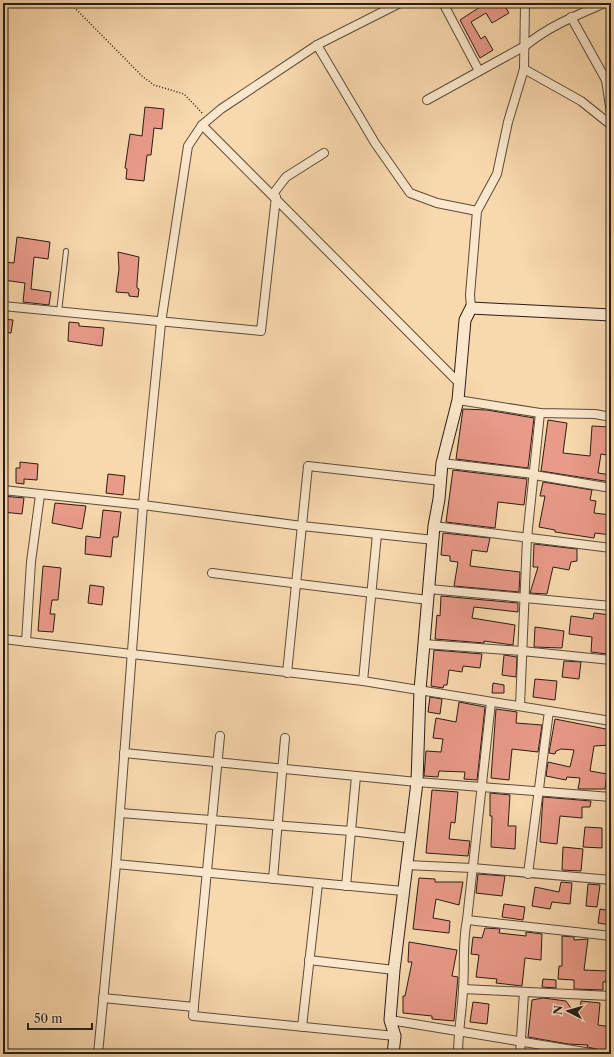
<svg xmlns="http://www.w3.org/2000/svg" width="614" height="1057" viewBox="0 0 614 1057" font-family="'Libre Caslon Text',serif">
  <rect width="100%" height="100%" fill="#f8d8ad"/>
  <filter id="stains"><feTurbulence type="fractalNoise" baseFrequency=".005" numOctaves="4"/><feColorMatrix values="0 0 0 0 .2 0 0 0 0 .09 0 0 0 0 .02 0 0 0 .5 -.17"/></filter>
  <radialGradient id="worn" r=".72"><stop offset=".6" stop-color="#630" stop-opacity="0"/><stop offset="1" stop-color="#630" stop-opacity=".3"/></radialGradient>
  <g fill="#ea9a89" stroke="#281e16">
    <polygon points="486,3 503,3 509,13 492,23 486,13 471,22 481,39 485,36 493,50 480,58 460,20"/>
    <polygon points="145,107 164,109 162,129 154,128 151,155 147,155 144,181 126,179 127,169 125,168 130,134 142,136"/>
    <polygon points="17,237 50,242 48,259 34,257 31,289 51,292 49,305 23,302 25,283 3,280 3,262 14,263"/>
    <polygon points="118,252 139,257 137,283 137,288 139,289 138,297 129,296 129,293 116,292 119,269"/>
    <polygon points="3,319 13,320 11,333 3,332"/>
    <polygon points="69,322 79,323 79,326 104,328 102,346 68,341"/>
    <polygon points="463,409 487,410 534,418 528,468 456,459"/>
    <polygon points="548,420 567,423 563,453 590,456 592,426 609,427 607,455 601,454 598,473 611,475 611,482 541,471"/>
    <polygon points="20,462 38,464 37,480 24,479 24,484 16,483 16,468 20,468"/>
    <polygon points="453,470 527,479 524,505 498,502 495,528 446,522"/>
    <polygon points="108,474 125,476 123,495 106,493"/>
    <polygon points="543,482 592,490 590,500 596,501 594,513 611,515 611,535 595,533 594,538 555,532 555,530 539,527 545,496 540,496"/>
    <polygon points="3,496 24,498 22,514 3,512"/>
    <polygon points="55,503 86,506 82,529 52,523"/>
    <polygon points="103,510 121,512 118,537 113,537 111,557 85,554 86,536 100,538"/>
    <polygon points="443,533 490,538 487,552 472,550 470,566 520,572 519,592 454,586 458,562 450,561 450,556 441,555"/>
    <polygon points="534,544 577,549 577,561 571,562 569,570 553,567 547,594 530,593 538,567 533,567"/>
    <polygon points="43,566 61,568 58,600 52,600 50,614 55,614 53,632 38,631"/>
    <polygon points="90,585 104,587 102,605 88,603"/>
    <polygon points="441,596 518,603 518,612 474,607 472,618 515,625 513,645 484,641 484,643 435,639 437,615 440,616"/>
    <polygon points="594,613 611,615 611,632 608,632 607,654 591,652 592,637 569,634 571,616 593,619"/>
    <polygon points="535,627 564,631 562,648 534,647"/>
    <polygon points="434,650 482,654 480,668 463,666 462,672 449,670 447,685 444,685 443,688 431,686"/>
    <polygon points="504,655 517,657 516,677 502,675"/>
    <polygon points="564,661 581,662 579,679 562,677"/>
    <polygon points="535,679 557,681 555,700 533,697"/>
    <polygon points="493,683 504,685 504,693 492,693"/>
    <polygon points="430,697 442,699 440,714 428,712"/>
    <polygon points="459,702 485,707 477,780 464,779 465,772 439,771 438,777 424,776 426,751 441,752 443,739 433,738 436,718 456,722"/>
    <polygon points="496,709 517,712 516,723 542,725 538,752 512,749 509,780 491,778"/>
    <polygon points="555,719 611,730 611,745 594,746 590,771 607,774 605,789 578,789 580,778 567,777 566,780 546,776 548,762 570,767 574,750 561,749 556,751 555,754 549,753"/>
    <polygon points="432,790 458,792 455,823 451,822 449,839 470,841 468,856 426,853"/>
    <polygon points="490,793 510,795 508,826 516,826 515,849 491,847 492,816 490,816"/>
    <polygon points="543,797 591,801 590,807 582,807 582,818 560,816 557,844 540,842"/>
    <polygon points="585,827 602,828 602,848 583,847"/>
    <polygon points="563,847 583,849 581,871 562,870"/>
    <polygon points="478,874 505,876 502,896 476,893"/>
    <polygon points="419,878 435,879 435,882 463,882 459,905 436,899 433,918 450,921 449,933 413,929"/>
    <polygon points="561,882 572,883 570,904 552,902 550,909 532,906 535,887 559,892"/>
    <polygon points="588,884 600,885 597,907 586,906"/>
    <polygon points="504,904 525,907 523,920 502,917"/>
    <polygon points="600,909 611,911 611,925 598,923"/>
    <polygon points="485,928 500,929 499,933 526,936 526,932 542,934 541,960 525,958 522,986 496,983 497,979 476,977 479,955 471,954 473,937 482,938"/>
    <polygon points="562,936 574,937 574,940 588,939 584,970 607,971 606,982 603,982 603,990 574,989 574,980 558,979 559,966 562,966"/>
    <polygon points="409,942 457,950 452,976 458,977 454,1021 432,1019 432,1016 403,1013 403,996 405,996 412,962 408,962"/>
    <polygon points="543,979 556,980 556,988 542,987"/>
    <polygon points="543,998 566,1001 579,1020 581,1001 600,1003 598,1025 611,1027 610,1052 587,1047 588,1045 568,1044 528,1037 532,1000"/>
    <polygon points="473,1002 489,1004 487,1024 470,1022"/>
  </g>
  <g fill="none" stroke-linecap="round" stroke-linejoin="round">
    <defs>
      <polyline id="lane" points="59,312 66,251"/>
      <g id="street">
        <polyline points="443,3 479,71"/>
        <polyline points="571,17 606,80 611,113"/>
        <polyline points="317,45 375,143 410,193 437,203 477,211"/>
        <polyline points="524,69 581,101 611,125"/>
        <polyline points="606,80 611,70"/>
        <path d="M427 100 525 46C549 26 577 15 605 3"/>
        <polyline points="202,125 460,384"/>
        <polyline points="273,194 286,177 324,153"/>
        <polyline points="3,306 261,331 276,197"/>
        <polyline points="471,308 470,295 477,211 497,174 508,122 524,69 525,3"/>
        <polyline points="458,400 540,413 595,414 611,417"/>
        <polyline points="442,463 534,474"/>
        <polyline points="534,475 611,488"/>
        <polyline points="3,490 143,505 302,526 434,540"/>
        <polyline points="434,526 611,548"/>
        <polyline points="212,573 428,600"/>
        <polyline points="429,589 611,606"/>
        <polyline points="3,639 363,681 611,721"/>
        <polyline points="26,642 31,562 40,495"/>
        <polyline points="424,644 522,651 611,660"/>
        <polyline points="287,673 308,466 441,481"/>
        <polyline points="363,681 377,534"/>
        <polyline points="520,706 527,538 540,413"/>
        <polyline points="220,736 193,1016 395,1036"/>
        <polyline points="124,753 417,782 611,797"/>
        <polyline points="120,813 351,831 409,838"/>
        <polyline points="116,864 403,891"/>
        <polyline points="406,865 472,868 611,880"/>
        <polyline points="528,874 549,711"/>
        <polyline points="273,879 285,738"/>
        <polyline points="346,886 356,776"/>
        <polyline points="467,920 611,936"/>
        <polyline points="309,960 394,970"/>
        <polyline points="463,989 611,996"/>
        <polyline points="103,998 194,1007"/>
        <polyline points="390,1020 597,1054"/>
        <polyline points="302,1027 318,884"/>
        <polyline points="98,1054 116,864 143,505 161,323 188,146 202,125 221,109 317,45 400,3"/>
        <path d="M458 1054C458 1032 462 1011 463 990 465 966 462 943 467 920L491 702"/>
        <polyline points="520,1054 524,992"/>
      </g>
      <polyline id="secondary" points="393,1054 395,1036 390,1020 394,970 417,782 420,690 434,526 439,499 442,463 458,400 465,320 471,308 611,315"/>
    </defs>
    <use href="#lane" stroke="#5c4c3c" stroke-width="6"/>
    <use href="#street" stroke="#5c4c3c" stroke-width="10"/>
    <use href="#secondary" stroke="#281e16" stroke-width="13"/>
    <polyline stroke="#281e16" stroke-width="1.5" stroke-dasharray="1 2" stroke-linecap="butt" points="70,3 142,76 154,85 184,94 203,114"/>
    <use href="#lane" stroke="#fae6ca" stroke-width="4"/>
    <use href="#street" stroke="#fae6ca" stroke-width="8"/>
    <use href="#secondary" stroke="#fae6ca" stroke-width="11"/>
  </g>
  <rect width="614" height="1057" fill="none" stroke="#f8d8ad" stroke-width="16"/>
  <rect x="4" y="4" width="606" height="1049" fill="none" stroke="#281e16" stroke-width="2"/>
  <rect x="8" y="8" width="598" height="1041" fill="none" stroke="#281e16"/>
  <g transform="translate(568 1011) rotate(276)" stroke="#fae6ca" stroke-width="3" paint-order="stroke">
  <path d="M0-3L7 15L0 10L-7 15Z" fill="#281e16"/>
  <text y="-6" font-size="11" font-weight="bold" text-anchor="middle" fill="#281e16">N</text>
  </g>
  <path d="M28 1023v6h64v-6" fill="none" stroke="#281e16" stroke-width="2"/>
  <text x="34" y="1023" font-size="12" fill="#281e16" stroke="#fae6ca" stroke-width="3" paint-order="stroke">50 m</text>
  <rect width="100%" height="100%" filter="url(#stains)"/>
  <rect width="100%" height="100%" fill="url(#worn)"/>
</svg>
